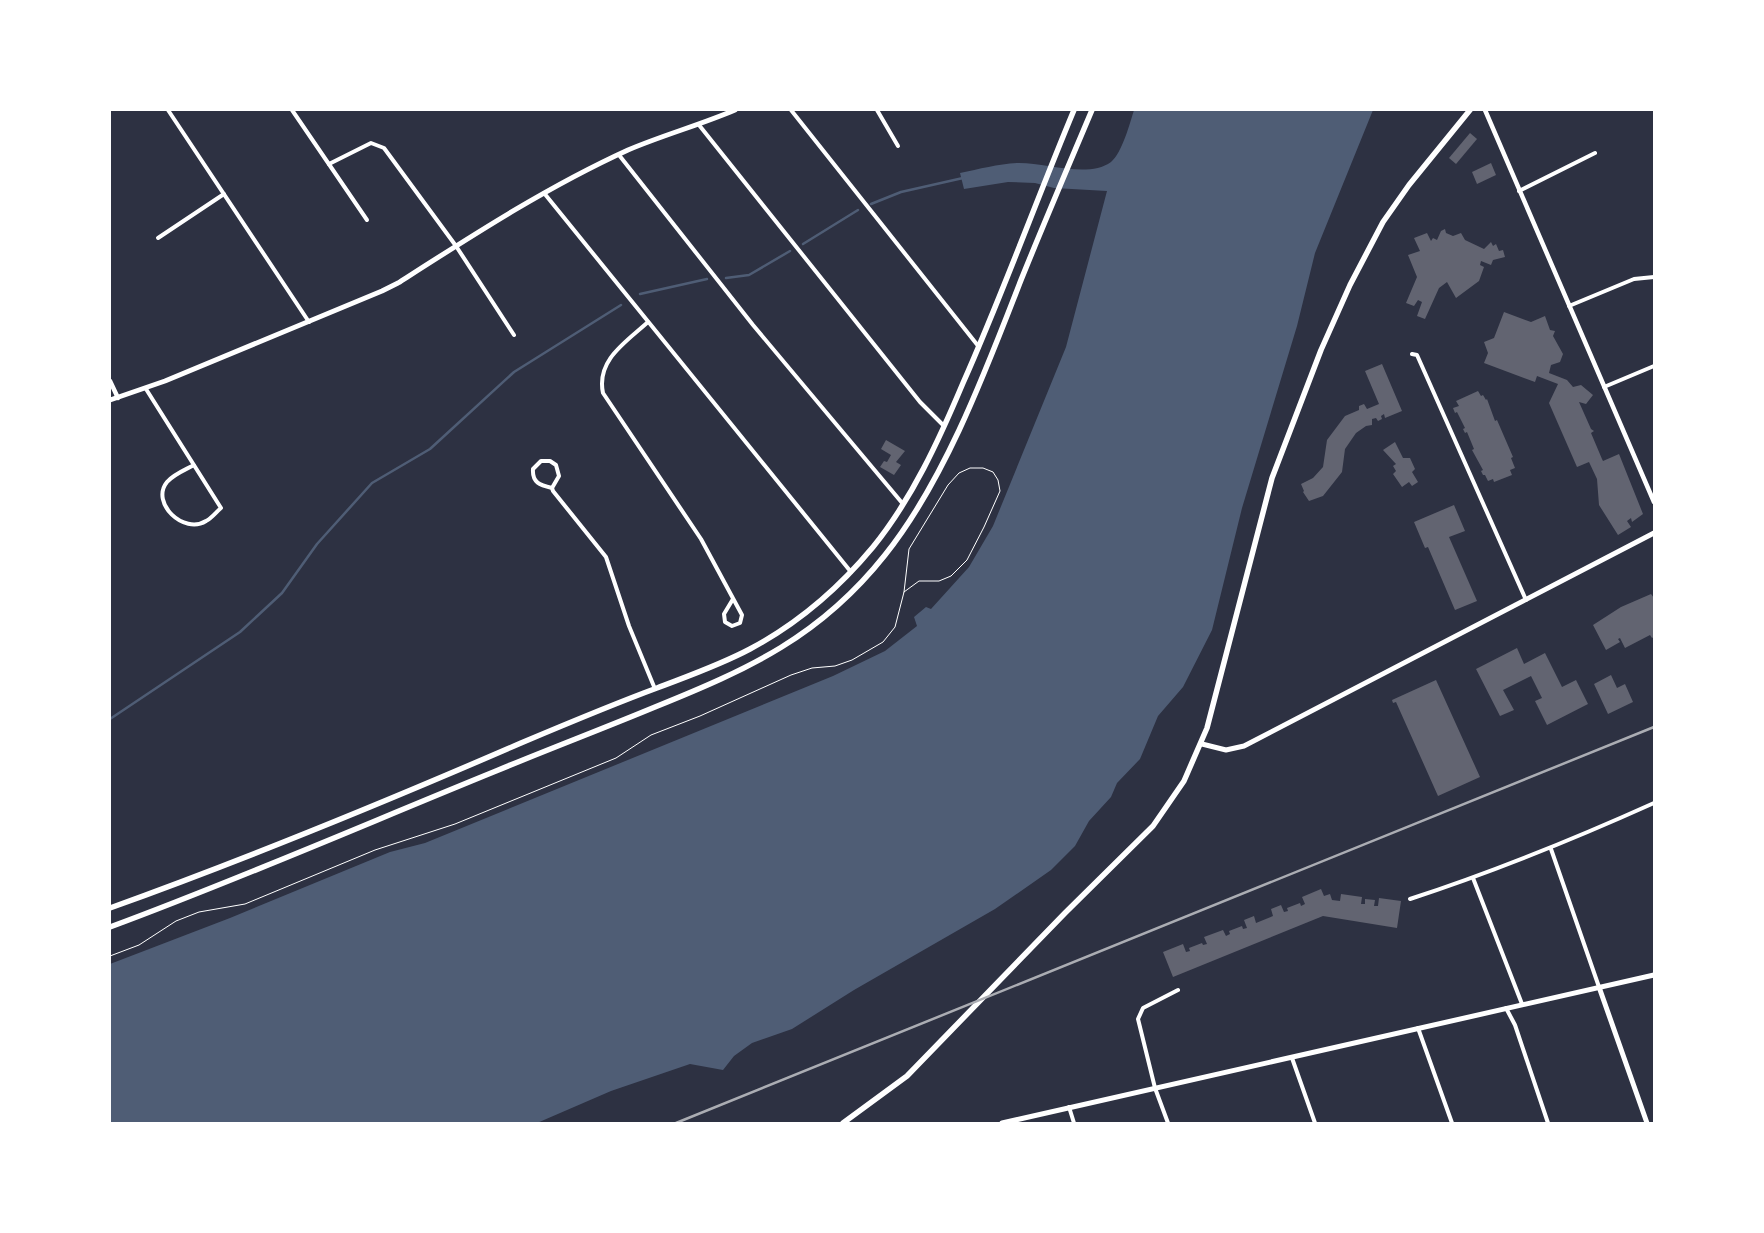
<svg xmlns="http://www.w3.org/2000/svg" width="1764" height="1233" viewBox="0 0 1764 1233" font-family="Quicksand,sans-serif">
  <rect width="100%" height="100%" fill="#2d3142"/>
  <path fill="#4f5d75" d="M1134 110H1373L1315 253 1297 326 1242 508 1212 630 1183 687 1158 716 1140 759 1117 783 1111 797 1089 821 1075 846 1051 870 995 909 854 990 792 1029 752 1043 734 1056 723 1070 690 1064 611 1091 537 1123H110V964L230 918 390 852 425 843 833 676 885 651 917 626 914 617 926 607 931 609 969 567 993 526 1066 347 1107 191 1054 188 1035 183 1008 182 964 189 960 173C979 169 998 164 1017 163 1044 162 1088 179 1111 162 1122 153 1130 123 1134 110Z"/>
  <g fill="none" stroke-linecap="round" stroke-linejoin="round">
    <g stroke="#4f5d75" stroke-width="2.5">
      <polyline points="871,204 901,192 963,178"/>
      <polyline points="803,244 858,210"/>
      <polyline points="726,278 749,275 790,251"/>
      <polyline points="640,294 707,279"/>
      <polyline points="110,719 240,632 282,593 317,544 372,483 430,449 514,372 621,305"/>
    </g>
  </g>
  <g fill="#626471">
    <polygon points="1470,133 1477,139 1456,164 1449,158"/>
    <polygon points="1491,163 1496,175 1477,184 1472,172"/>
    <polygon points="1445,229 1446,233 1453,236 1461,233 1465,240 1484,249 1491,242 1493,246 1496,244 1499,251 1503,250 1505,257 1493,260 1491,265 1481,261 1480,265 1484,267 1479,281 1456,298 1447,282 1439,288 1425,319 1417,316 1422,302 1418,300 1414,306 1406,303 1417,277 1408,255 1420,251 1414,238 1427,233 1431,241 1433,238 1437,240 1441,231"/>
    <polygon points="1504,312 1531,322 1545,316 1550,330 1555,331 1553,336 1563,354 1560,362 1551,365 1549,373 1567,380 1573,387 1581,385 1593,395 1586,404 1579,402 1591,429 1594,431 1591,433 1602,459 1603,461 1619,454 1643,514 1632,522 1631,518 1627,521 1631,527 1618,535 1599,505 1597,479 1589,462 1577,467 1549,403 1558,384 1537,376 1535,382 1484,363 1488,353 1484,342 1494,338"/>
    <polygon points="1382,364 1402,411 1385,418 1384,414 1381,416 1382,419 1378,421 1376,418 1372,419 1372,425 1366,426 1356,433 1345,449 1342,472 1323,496 1309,501 1303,492 1304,491 1301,484 1313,478 1323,467 1327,440 1345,416 1359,410 1359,406 1364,404 1367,409 1379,404 1365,371"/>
    <polygon points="1478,391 1481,396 1483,395 1486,400 1487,399 1495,421 1497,420 1513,457 1511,458 1515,468 1510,470 1512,475 1494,482 1493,479 1488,481 1485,475 1483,475 1481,471 1483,470 1472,450 1474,449 1467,432 1465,433 1463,429 1465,428 1457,412 1455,413 1453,408 1459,406 1456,401"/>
    <polygon points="886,440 905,451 896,462 901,465 894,475 880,467 884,461 887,462 891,455 881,449"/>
    <polygon points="1395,442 1403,458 1410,458 1415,469 1412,472 1418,482 1412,486 1409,482 1402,487 1393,474 1396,471 1393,466 1396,464 1383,450"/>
    <polygon points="1454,505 1465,531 1449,537 1477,601 1455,610 1428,547 1425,548 1414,522"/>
    <polygon points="1651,594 1654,598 1654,637 1652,638 1650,635 1625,648 1620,638 1618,639 1620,642 1606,650 1593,625 1621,607"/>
    <polygon points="1517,648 1524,664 1545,653 1562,687 1576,680 1588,704 1547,725 1535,701 1542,698 1531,676 1503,690 1514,710 1500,716 1476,669"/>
    <polygon points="1611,675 1617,688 1625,684 1633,702 1608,714 1594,684"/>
    <polygon points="1436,680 1480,777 1438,796 1396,702 1393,703 1392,700"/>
    <polygon points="1321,889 1324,896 1330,894 1332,900 1340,901 1341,894 1362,897 1361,904 1365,904 1365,899 1375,900 1374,906 1378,906 1379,898 1401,901 1397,928 1323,916 1173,977 1163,952 1183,944 1186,952 1190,951 1189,948 1202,943 1203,945 1207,944 1204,937 1223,930 1226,936 1230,934 1229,931 1242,926 1243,929 1247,928 1244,920 1254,916 1256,923 1273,916 1271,909 1281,905 1284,912 1288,911 1287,908 1300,903 1301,906 1305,904 1302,897"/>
  </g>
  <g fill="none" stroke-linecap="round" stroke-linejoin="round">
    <polyline stroke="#fff" stroke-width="1" points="110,956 139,945 176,921 199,912 245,904 375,850 455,824 616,758 651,735 700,716 791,675 812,668 835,666 852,660 883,642 895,627 904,592 909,549 948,485 959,473 970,468 983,468 993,472 998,480 1000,491 984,527 967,560 951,576 939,581 919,581 904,592"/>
    <g stroke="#fff" stroke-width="4">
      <polyline points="168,110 309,322"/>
      <polyline points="292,110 367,220"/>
      <polyline points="791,110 979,347"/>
      <polyline points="877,110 898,146"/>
      <polyline points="699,125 920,402 944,426"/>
      <polyline points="619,155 753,325 903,504"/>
      <polyline points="329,164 371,143 384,148 456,246 514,335"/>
      <polyline points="1519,191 1595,153"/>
      <polyline points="544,193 851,572"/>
      <polyline points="158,238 224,194"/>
      <polyline points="1569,306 1634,279 1654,277"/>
      <path d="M648 322C626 342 596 360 603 393L701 539 742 615 740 623 732 626 725 622 724 614 733 599"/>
      <polyline points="1412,354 1417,355 1526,600"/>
      <polyline points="1604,387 1654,366"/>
      <path d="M146 389 221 508C216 512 212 518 206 521 184 535 150 503 167 482 174 474 185 470 194 465"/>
      <path d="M552 488C540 485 532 483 533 469L541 461H550L556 465 559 476 552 488 553 491 606 557 629 626 655 689"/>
      <polyline points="1551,849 1599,987"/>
      <polyline points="1473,878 1522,1004"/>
      <path d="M1410 899C1493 872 1574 839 1654 803"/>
      <polyline points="1506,1008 1515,1025 1548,1123"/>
      <polyline points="1418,1028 1452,1123"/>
      <polyline points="1292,1058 1315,1123"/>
      <polyline points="1069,1107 1074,1123"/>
      <polyline points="1168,1123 1155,1088 1138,1019 1143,1008 1178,990"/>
    </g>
    <g stroke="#fff" stroke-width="4.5">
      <polyline points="1485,110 1654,502"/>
      <polyline points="110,381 118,398"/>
    </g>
    <g stroke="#fff" stroke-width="5">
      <path d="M110 400 165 381 382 291 398 283C473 235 547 187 628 150 663 135 700 125 735 110"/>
      <polyline points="1202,744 1226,750 1244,746 1654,533"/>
      <polyline points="1599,987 1647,1123"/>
      <polyline points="1002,1123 1654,975"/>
    </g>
    <g stroke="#fff" stroke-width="5.5">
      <path d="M110 908C249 858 385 802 521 743 566 724 611 705 657 688 688 676 720 665 750 649 797 624 839 588 873 547 912 499 939 440 963 383 1003 293 1036 201 1074 110"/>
      <path d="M110 927C240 879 368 823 496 771 549 749 602 729 655 707 749 669 820 637 885 555 945 480 986 370 1021 280 1044 223 1068 167 1092 110"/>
      <polyline points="843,1123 907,1076 1065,913 1153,826 1184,781 1207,728 1272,478 1321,350 1350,285 1383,222 1409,185 1470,110"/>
    </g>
    <polyline stroke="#abadb3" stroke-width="2.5" points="676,1123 1654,727"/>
  </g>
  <rect width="1764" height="1233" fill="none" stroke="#ffffff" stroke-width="222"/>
</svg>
